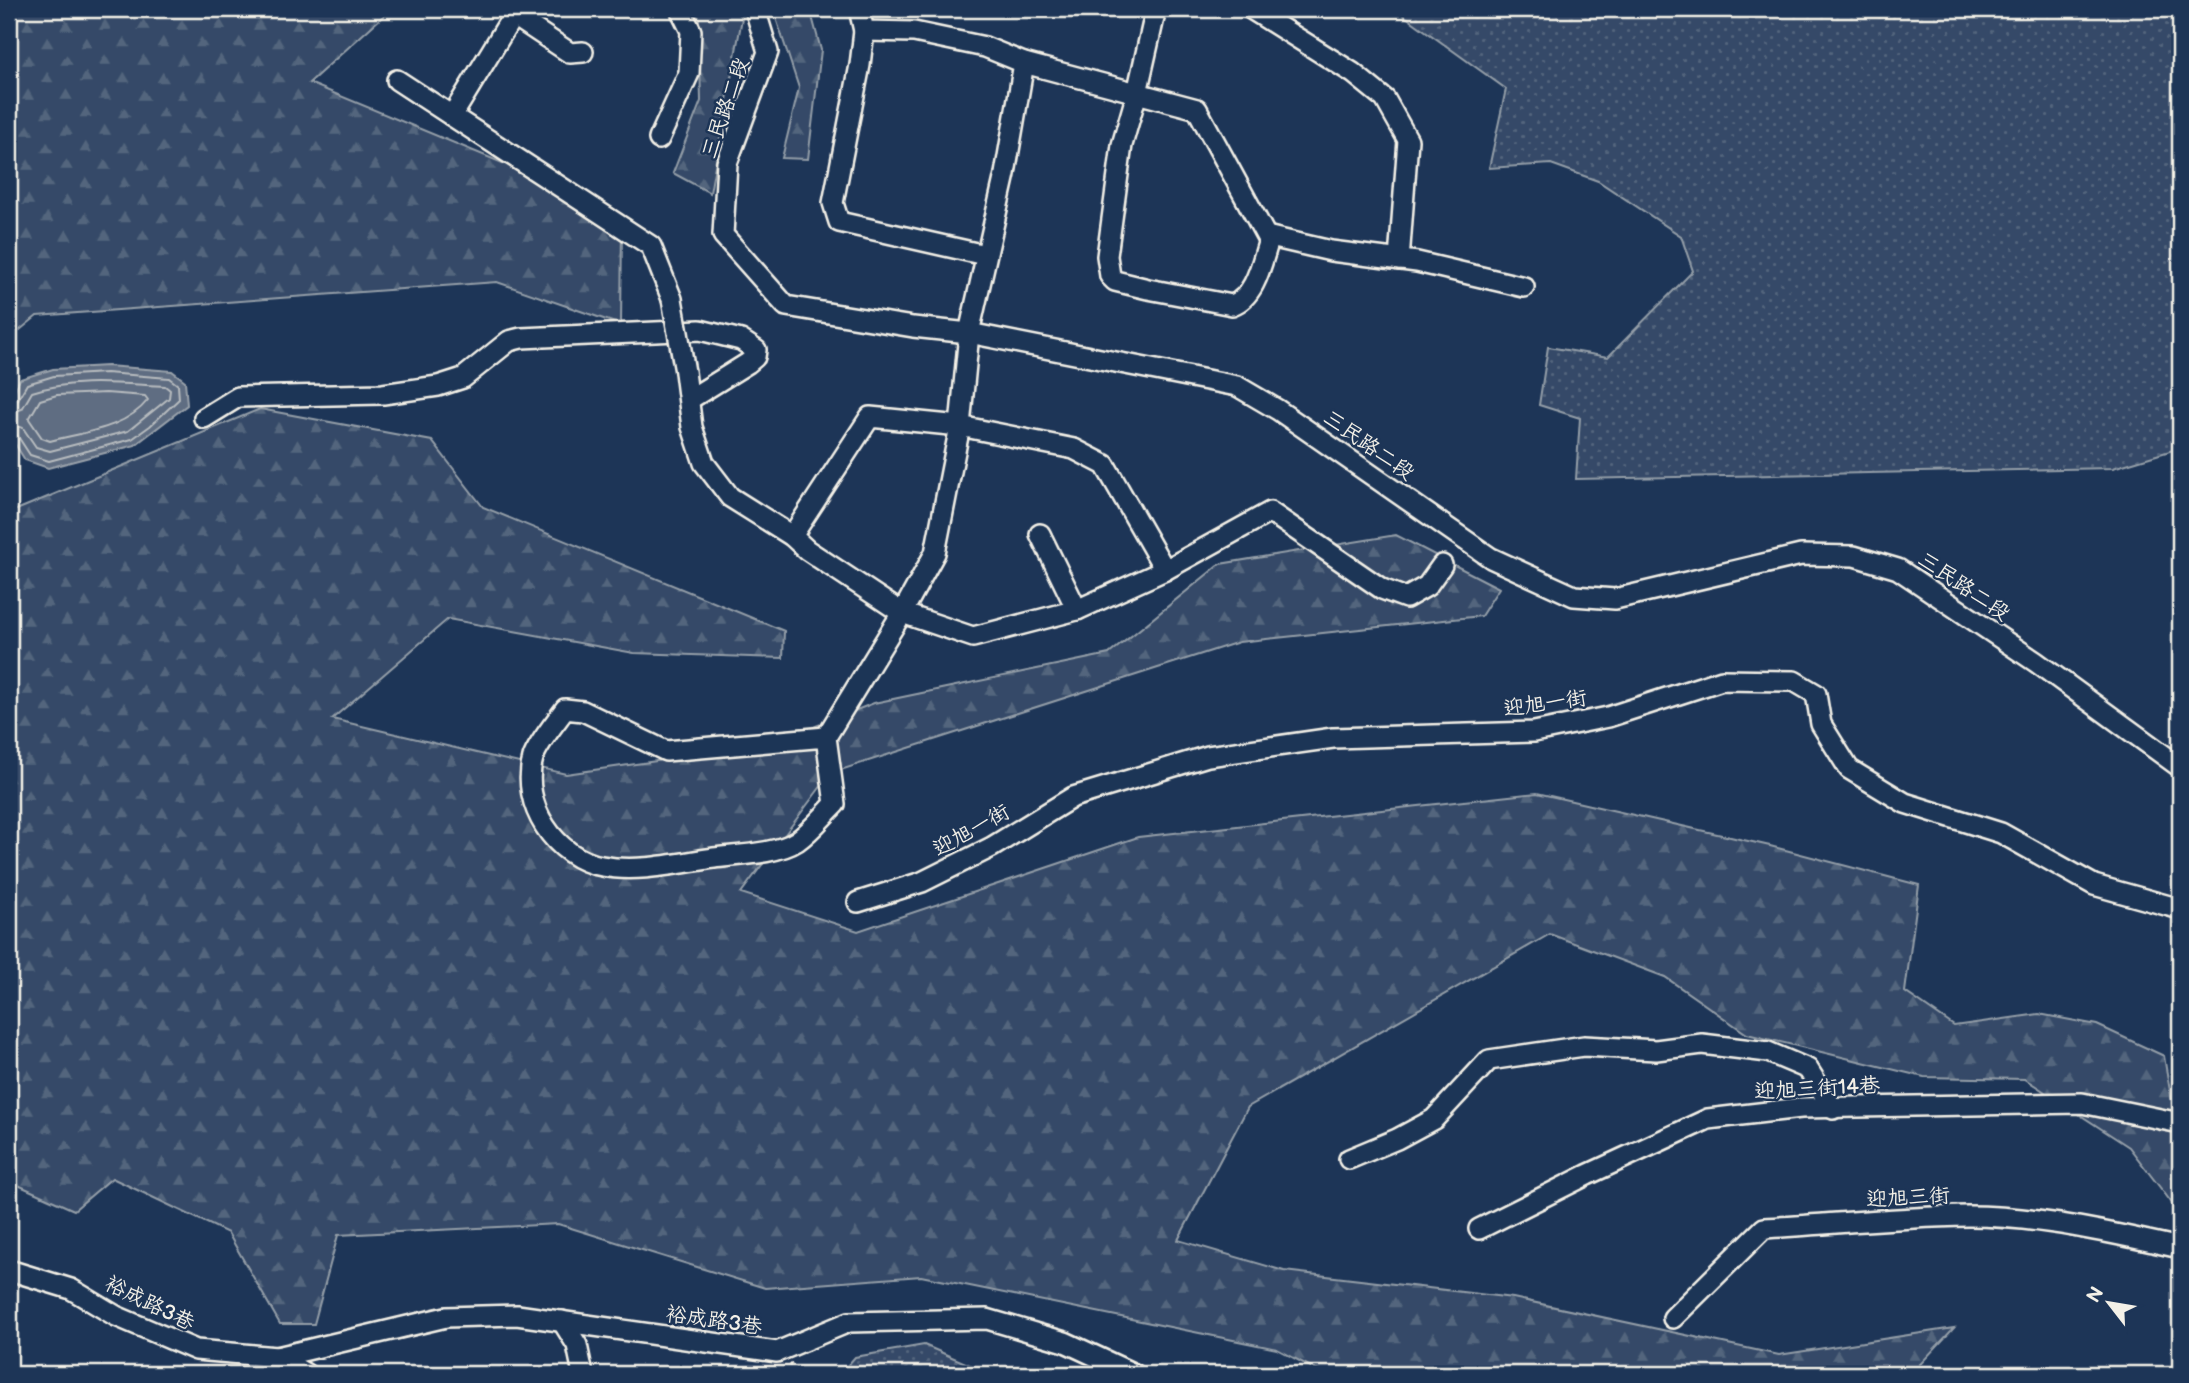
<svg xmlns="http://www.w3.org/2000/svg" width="2189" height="1383" viewBox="0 0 2189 1383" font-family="'Balsamiq Sans','LXGW WenKai TC',sans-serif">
  <defs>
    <pattern id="grass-dots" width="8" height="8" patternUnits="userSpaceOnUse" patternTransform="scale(1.75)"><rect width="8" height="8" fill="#354a67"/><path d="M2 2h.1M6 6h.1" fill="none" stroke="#53657d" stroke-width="1.8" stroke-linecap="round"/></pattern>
    <pattern id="forest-firs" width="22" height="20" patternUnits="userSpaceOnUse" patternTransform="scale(1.75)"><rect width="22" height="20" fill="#354a67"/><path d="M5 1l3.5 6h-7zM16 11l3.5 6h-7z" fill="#53657d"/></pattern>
  </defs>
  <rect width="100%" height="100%" fill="#1d3557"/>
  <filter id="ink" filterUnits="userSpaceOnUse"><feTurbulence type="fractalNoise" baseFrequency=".0143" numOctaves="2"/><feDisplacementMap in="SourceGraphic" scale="14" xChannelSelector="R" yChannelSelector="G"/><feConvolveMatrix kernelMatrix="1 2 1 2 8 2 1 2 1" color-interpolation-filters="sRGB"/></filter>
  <g filter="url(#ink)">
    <g fill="url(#grass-dots)" stroke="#949ea8" stroke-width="2">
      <polygon points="1395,9 2180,9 2180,448 2113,468 1576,479 1580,418 1539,405 1548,347 1608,357 1693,271 1681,236 1598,181 1551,164 1489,168 1506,89"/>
      <polygon points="924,1345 991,1374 840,1374 855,1357"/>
    </g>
    <g fill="url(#forest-firs)" stroke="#949ea8" stroke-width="2">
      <polygon points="9,9 391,9 309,83 575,193 622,226 621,325 497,282 37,316 9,339"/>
      <polygon points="694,9 734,9 742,18 710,193 673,173 701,101 699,19"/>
      <polygon points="773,9 810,9 821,50 808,159 782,158 799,88"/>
      <path d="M260 409 432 441 483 507 784 631 783 658 634 653 448 619 332 719 566 774 768 745 874 703 1109 654 1220 564 1396 535 1499 588 1481 616 1239 642 831 773 741 893 858 931 1138 837 1537 793 1770 846 1919 885 1905 992 1954 1026 2039 1014 2097 1025 2164 1056C2172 1107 2186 1159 2178 1211L2129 1147 2025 1079 1924 1077 1747 1034 1665 977 1550 934 1248 1107 1178 1240 1284 1271 1513 1298 1779 1355 1954 1328 1911 1374H1324L1277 1349 921 1276 765 1288 558 1224 338 1235 314 1324H280L228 1233 112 1178 74 1210 9 1181V513Z"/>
    </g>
    <polygon fill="#5e6d82" stroke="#9aa2ab" stroke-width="2" points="107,366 172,371 185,381 187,405 135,445 48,468 25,460 10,436 9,403 20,379 53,369"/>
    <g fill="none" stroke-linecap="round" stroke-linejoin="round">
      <g stroke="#b8bcbf" stroke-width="2">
        <path d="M106 393 145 396 148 400C125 429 84 432 50 441L42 438 29 419 40 400 57 395Z"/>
        <polyline points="9,404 17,401 27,384 54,376 106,373 169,378 178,385 179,399 150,426 132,439 49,461 30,455 17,435 9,432"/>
        <path d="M9 413 22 409 32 392C76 378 120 384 165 386L170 390 169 398 128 431 50 451 36 447 23 428 9 423"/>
      </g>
      <defs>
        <g id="minor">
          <polyline points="517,9 452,116 651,246 672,299"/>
          <polyline points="755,9 768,52 727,163 723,235 786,306 913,327 969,333 1237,386 1278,410 1491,558 1574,596 1615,599 1801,555 1854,556 1898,569 2036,662 2180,767"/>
          <polyline points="859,9 864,31 914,32 985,47 1024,63 1197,109 1266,236 1331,251 1417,262 1524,287"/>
          <path d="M1156 9 1137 93 1122 145 1107 256 1110 276 1115 281 1148 289 1232 305C1257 296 1262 259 1270 237"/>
          <polyline points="1251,9 1353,73 1385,99 1408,140 1399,260"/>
          <polyline points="513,15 570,53 583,52"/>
          <polyline points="864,31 860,65 833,203 839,222 985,255"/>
          <polyline points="397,80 452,116"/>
          <polyline points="659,139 689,73 691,31 680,9"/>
          <polyline points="685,372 692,427 704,463 730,497 792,536 807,550 902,613 973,637 1077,610 1165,570 1270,512 1382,589 1406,598 1427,586 1442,565"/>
          <polyline points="204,418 238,397 383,394 438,386 463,378 509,341 521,338 700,330 741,340 756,350 755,357 748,363 690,399"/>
          <polyline points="1040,534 1077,610"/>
          <polyline points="792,536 870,417 960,426 1074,449 1105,465 1165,570"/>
          <path d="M826 737 666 751 583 711 565 709C556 722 538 743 533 758 520 804 555 858 602 866 638 873 678 863 714 858 737 855 777 854 797 841 811 831 823 816 835 804L826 737 902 613 935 553 960 426 969 333 1005 174 1024 63"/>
          <polyline points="858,902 922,882 992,847 1073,797 1208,756 1333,738 1534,732 1608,717 1722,680 1794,681 1816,694 1821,724 1849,769 1905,803 2001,833 2094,885 2180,909"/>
          <polyline points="1349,1159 1397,1139 1434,1119 1489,1060 1584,1046 1656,1050 1702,1044 1768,1052 1808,1069 1833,1109"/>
          <polyline points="1479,1229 1587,1175 1708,1119 1801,1108 2082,1103 2180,1123"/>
          <polyline points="9,1270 71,1289 116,1316 196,1350 277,1357 446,1317 517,1315 777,1352 849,1322 987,1319 1065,1342 1134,1374"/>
          <path d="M1673 1318 1764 1228C1831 1224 1900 1217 1968 1216 2037 1216 2113 1233 2180 1248"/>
          <polyline points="562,1321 577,1345 583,1374"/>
          <polyline points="277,1357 306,1374"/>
        </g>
      </defs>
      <use href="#minor" stroke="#f4f1e8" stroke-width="24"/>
      <polyline stroke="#f4f1e8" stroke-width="3.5" stroke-dasharray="2 5" stroke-linecap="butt" points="790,1364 802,1374"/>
      <use href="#minor" stroke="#1d3557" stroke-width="19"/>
      <defs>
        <polyline id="minor-bridge" points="672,299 685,372"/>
      </defs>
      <use href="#minor-bridge" stroke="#f4f1e8" stroke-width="24" stroke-linecap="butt"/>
      <use href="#minor-bridge" stroke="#1d3557" stroke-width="19"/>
    </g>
  </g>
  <g text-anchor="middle" stroke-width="5" stroke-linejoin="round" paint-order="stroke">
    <g font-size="21" fill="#f4f1e8" stroke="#1d3557">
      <text transform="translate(725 108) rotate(-71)" y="7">三民路二段</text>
      <text transform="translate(1369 445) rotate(35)" y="7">三民路二段</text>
      <text transform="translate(1964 586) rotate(34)" y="7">三民路二段</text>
      <text transform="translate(1545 703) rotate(-8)" y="7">迎旭一街</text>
      <text transform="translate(971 830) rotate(-29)" y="7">迎旭一街</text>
      <text transform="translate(1817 1088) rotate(-3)" y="7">迎旭三街14巷</text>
      <text transform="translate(1908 1197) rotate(-3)" y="7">迎旭三街</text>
      <text transform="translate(150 1303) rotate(26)" y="7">裕成路3巷</text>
      <text transform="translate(714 1320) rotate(8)" y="7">裕成路3巷</text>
    </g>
  </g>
  <rect width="2189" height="1383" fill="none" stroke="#1d3557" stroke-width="35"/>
  <rect x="18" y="18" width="2154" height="1348" fill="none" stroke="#f4f1e8" stroke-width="2.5" filter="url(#ink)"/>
  <g transform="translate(2109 1303) rotate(301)" stroke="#1d3557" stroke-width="5" paint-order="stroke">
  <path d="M0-5L12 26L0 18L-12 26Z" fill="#f4f1e8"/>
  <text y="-10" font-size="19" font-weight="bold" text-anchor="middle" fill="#f4f1e8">N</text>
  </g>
</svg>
